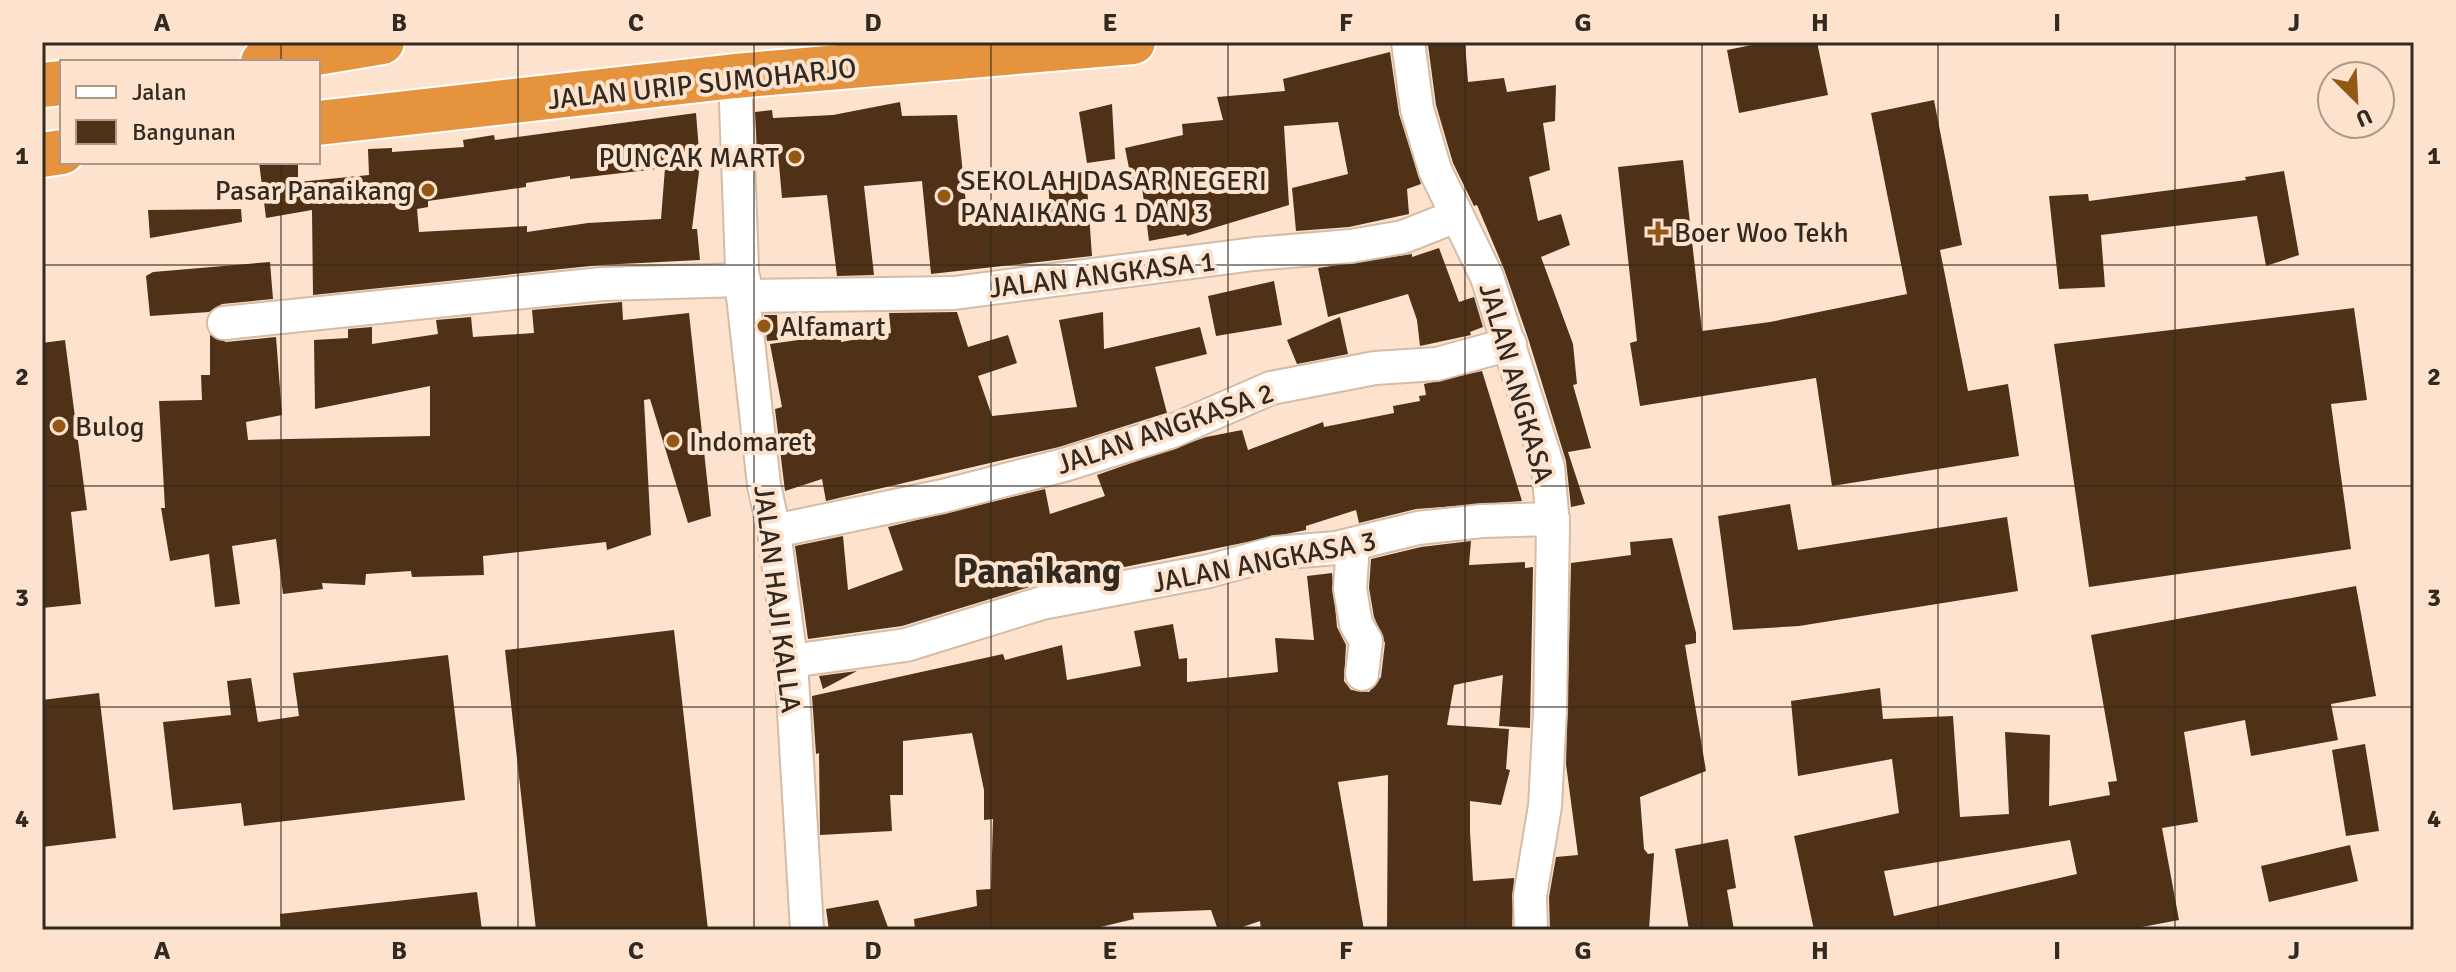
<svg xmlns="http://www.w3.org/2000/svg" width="2456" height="972" viewBox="0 0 2456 972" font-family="Signika,sans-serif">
  <rect width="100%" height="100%" fill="#fde3cd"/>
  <g fill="#4e3116" fill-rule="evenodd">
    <polygon points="1465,42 1468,82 1504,78 1507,92 1556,85 1555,121 1543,123 1550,170 1529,177 1538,221 1561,214 1570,245 1541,257 1573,344 1577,384 1573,385 1591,448 1568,452 1585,504 1571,507 1566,461 1528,338 1504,269 1477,205 1474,206 1453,163 1436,105 1428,45"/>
    <polygon points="1767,42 1817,42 1828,95 1739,113 1727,50"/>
    <polygon points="1390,52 1399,114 1421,184 1407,189 1409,214 1349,227 1296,231 1292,188 1348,174 1338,122 1284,126 1289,205 1187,236 1186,234 1149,241 1142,187 1133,188 1125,148 1183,135 1182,124 1223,120 1217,97 1285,91 1283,79"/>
    <polygon points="1934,100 1962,245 1940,250 1968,391 2008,384 2019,456 1832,486 1816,378 1640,406 1630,343 1637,341 1618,167 1683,160 1702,331 1770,322 1907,294 1871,113"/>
    <polygon points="900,102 902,116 957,115 968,224 1050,216 1048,175 1086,172 1092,256 931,274 922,181 864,186 874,275 837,276 827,195 782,198 778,153 757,155 755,112 772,110 773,118 833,115"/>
    <polygon points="1112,104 1115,159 1087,163 1079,112"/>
    <path d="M696 113 700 164 692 229H697L700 260 600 265 313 295 312 210 266 218 259 162H298V182L369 175 368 149 392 148V152L464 147 463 140 494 135 495 140ZM665 168 661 219 588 223 527 232V226L419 232 417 209 428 207V201L526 187V183L570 176V179Z"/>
    <polygon points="2284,171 2299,255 2266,266 2257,216 2101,235 2105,287 2059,289 2049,196 2088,194 2089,201 2246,180 2245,177"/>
    <polygon points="241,209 242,222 150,238 148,210"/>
    <polygon points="1439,248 1459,302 1474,297 1483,327 1470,332 1471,335 1420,346 1417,320 1408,294 1328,317 1318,268 1412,254 1412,257"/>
    <polygon points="270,262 273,299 222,304 209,312 150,316 146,276 153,272"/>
    <polygon points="1274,281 1282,325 1216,336 1208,296"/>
    <polygon points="622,302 623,320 689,313 711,516 688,523 650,399 644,400 651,535 607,550 606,542 483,556 484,575 412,577 411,571 366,574 365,585 322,583 323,589 283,594 276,539 232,546 240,604 215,607 209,554 170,561 161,508 165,508 159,401 202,400 201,375 210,375 210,335 226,342 276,337 282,415 246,422 248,440 430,436 430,386 315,409 314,340 348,338 348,329 372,327 372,344 438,334 436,320 471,317 473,337 534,333 532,310"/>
    <polygon points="2354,308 2367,400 2331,404 2351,549 2089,587 2054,344"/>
    <polygon points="957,312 968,347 1008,335 1017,363 978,376 992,416 1077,407 1059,320 1103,312 1104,349 1200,327 1207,354 1155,367 1167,413 1163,414 1059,447 826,501 822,479 785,491 775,409 782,407 770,344 841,334 841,342 891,333 889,313"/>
    <polygon points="764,315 777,315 778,340 767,341"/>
    <polygon points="1340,317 1348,354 1297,364 1287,340"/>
    <polygon points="65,340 87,510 71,512 81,604 42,608 42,343"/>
    <polygon points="1482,371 1522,501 1416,509 1359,523 1356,510 1306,526 1306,530 1036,585 902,626 808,639 795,546 843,536 848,590 903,570 888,527 1045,489 1050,514 1105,496 1097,475 1206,437 1242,430 1248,450 1323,422 1324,427 1394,413 1393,406 1420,401 1419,396 1426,395 1424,384"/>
    <polygon points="1790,504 1798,550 2007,517 2018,591 1799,626 1733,630 1718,516"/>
    <polygon points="1672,538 1696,633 1696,643 1685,645 1706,771 1640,797 1644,849 1648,854 1654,853 1649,930 1550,930 1549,897 1556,857 1578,855 1566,764 1571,563 1631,555 1630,542"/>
    <polygon points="1471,541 1469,565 1525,562 1525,568 1533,567 1530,728 1499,726 1503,675 1454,685 1447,725 1509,729 1506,769 1510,770 1501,805 1470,801 1470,832 1473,881 1514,878 1512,930 1387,930 1388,775 1338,782 1364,930 1261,930 1260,921 1234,930 1218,930 1211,910 1133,913 1134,919 1088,930 915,930 914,919 977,906 976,890 991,889 993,819 984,820 984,790 972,733 903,741 903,795 890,795 892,831 820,835 819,753 816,754 812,696 1003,654 1005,660 1062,645 1067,680 1141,666 1134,631 1173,624 1179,659 1187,658 1187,682 1278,672 1275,638 1314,640 1307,576 1332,573 1337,627 1346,645 1344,681 1351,690 1369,692 1381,677 1385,643 1374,617 1369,588 1371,559 1421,547"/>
    <path d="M2356 586 2376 696 2331 704 2338 740 2251 756 2245 720 2184 732 2198 822 2162 828 2179 920 2126 930H1814L1794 836 1899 813 1892 759 1798 776 1791 701 1880 688 1883 719 1953 716 1960 817 2009 814 2005 732 2050 735 2049 806 2110 795 2108 782 2117 781 2091 635ZM2070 840 2077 874 1894 916 1884 871Z"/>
    <polygon points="674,630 708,930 536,930 505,650"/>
    <polygon points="448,655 465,800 244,826 241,803 173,810 163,722 231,715 227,681 251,678 258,722 299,716 293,673"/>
    <polygon points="857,671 823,689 819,676"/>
    <polygon points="99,693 116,838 42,847 42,700"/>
    <polygon points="2365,744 2379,831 2346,836 2332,750"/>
    <polygon points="1728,839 1736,888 1727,890 1734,930 1689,930 1675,849"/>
    <polygon points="2350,845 2358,881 2269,902 2261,866"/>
    <polygon points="477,892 482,930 281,930 280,914"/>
    <polygon points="878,900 889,930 829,930 826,909"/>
  </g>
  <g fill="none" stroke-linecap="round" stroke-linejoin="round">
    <defs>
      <g id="minor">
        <polyline points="1408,42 1417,109 1435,170 1487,277 1548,467 1553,525 1550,712 1545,806 1530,896 1531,930"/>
        <polyline points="735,76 743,296 764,485 774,531 791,661 807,930"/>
        <polyline points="743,296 954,293 1254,254 1351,246 1403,237 1456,216"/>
        <polyline points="224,323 602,284 744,280"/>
        <polyline points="774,531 943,496 1064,465 1170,432 1271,388 1375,368 1437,364 1510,344"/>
        <polyline points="1353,544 1350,589 1356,624 1366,641 1362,674"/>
        <polyline points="791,661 906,645 1042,603 1209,571 1275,553 1336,548 1418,528 1482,521 1553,519"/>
      </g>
      <g id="highway">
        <polyline points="263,62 382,42"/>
        <polyline points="42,85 62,83"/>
        <polyline points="318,123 735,76 1133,42"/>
        <polyline points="42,155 62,152"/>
      </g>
    </defs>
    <use href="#minor" stroke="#d5bca6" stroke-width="36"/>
    <use href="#highway" stroke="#fff" stroke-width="48"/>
    <use href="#minor" stroke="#fff" stroke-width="32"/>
    <use href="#highway" stroke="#e6933e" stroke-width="44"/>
  </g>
  <path fill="none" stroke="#322920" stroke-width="2" stroke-opacity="0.55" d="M281 42V62M518 42V930M754 42V930M991 42V930M1228 42V930M1465 42V930M1702 42V930M1938 42V930M2175 42V930M281 162V930M42 265H2414M42 486H2414M42 707H2414"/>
  <g fill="#935816" stroke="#fde3cd" stroke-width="3">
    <circle cx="795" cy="157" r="8"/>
    <circle cx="428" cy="190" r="8"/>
    <circle cx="944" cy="196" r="8"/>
    <path d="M1654 220h8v8h8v8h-8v8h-8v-8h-8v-8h8z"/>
    <circle cx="764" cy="326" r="8"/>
    <circle cx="59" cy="426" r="8"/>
    <circle cx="673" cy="441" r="8"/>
  </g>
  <g text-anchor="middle" stroke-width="8" stroke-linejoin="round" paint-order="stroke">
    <g font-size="28" fill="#322920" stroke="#fde3cd">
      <text transform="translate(702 83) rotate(-6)" y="10">JALAN URIP SUMOHARJO</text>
      <text transform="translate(1102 274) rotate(-7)" y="10">JALAN ANGKASA 1</text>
      <text transform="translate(1517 383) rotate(74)" y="10">JALAN ANGKASA</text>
      <text transform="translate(1165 428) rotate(-19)" y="10">JALAN ANGKASA 2</text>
      <text transform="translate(1264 561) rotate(-11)" y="10">JALAN ANGKASA 3</text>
      <text transform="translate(778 599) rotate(83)" y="10">JALAN HAJI KALLA</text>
    </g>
    <g font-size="28" fill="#322920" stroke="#fde3cd" text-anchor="start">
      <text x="779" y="167" text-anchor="end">PUNCAK MART</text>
      <text x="960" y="190">SEKOLAH DASAR NEGERI<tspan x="960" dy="32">PANAIKANG 1 DAN 3</tspan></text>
      <text x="412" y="200" text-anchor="end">Pasar Panaikang</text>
      <text x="1674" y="242">Boer Woo Tekh</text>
      <text x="780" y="336">Alfamart</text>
      <text x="75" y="436">Bulog</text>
      <text x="689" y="451">Indomaret</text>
    </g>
    <g font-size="36" font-weight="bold" fill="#322920" stroke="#fde3cd">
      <text x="1039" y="583">Panaikang</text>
    </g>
  </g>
  <rect width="2456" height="972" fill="none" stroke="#fde3cd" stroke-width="88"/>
  <rect x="60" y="60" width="260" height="104" fill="#fde3cd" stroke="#ac9988" stroke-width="2"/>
  <rect x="76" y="86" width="40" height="12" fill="#ffffff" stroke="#ac9988" stroke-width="2"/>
  <text x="132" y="100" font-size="24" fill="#322920">Jalan</text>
  <rect x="76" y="120" width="40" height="24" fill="#4e3116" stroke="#ac9988" stroke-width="2"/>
  <text x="132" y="140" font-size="24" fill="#322920">Bangunan</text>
  <g transform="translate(2356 100) rotate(156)"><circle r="38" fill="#fde3cd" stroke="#ac9988" stroke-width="2"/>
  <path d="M0-6L14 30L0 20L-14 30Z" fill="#935816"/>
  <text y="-12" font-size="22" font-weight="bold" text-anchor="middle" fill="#322920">U</text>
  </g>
  <rect x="44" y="44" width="2368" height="884" fill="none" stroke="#322920" stroke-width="3"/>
  <g font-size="26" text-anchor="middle" font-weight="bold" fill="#322920">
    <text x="162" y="31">A</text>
    <text x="399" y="31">B</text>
    <text x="636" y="31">C</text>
    <text x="873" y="31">D</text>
    <text x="1110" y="31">E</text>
    <text x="1346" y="31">F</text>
    <text x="1583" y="31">G</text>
    <text x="1820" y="31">H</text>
    <text x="2057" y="31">I</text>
    <text x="2294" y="31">J</text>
    <text x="22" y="164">1</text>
    <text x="2434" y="164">1</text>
    <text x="22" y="385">2</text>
    <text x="2434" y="385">2</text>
    <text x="22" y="606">3</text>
    <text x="2434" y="606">3</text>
    <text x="22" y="827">4</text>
    <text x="2434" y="827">4</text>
    <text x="162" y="959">A</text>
    <text x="399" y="959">B</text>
    <text x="636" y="959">C</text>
    <text x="873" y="959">D</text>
    <text x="1110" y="959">E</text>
    <text x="1346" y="959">F</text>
    <text x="1583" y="959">G</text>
    <text x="1820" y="959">H</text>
    <text x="2057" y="959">I</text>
    <text x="2294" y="959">J</text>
  </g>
</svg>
